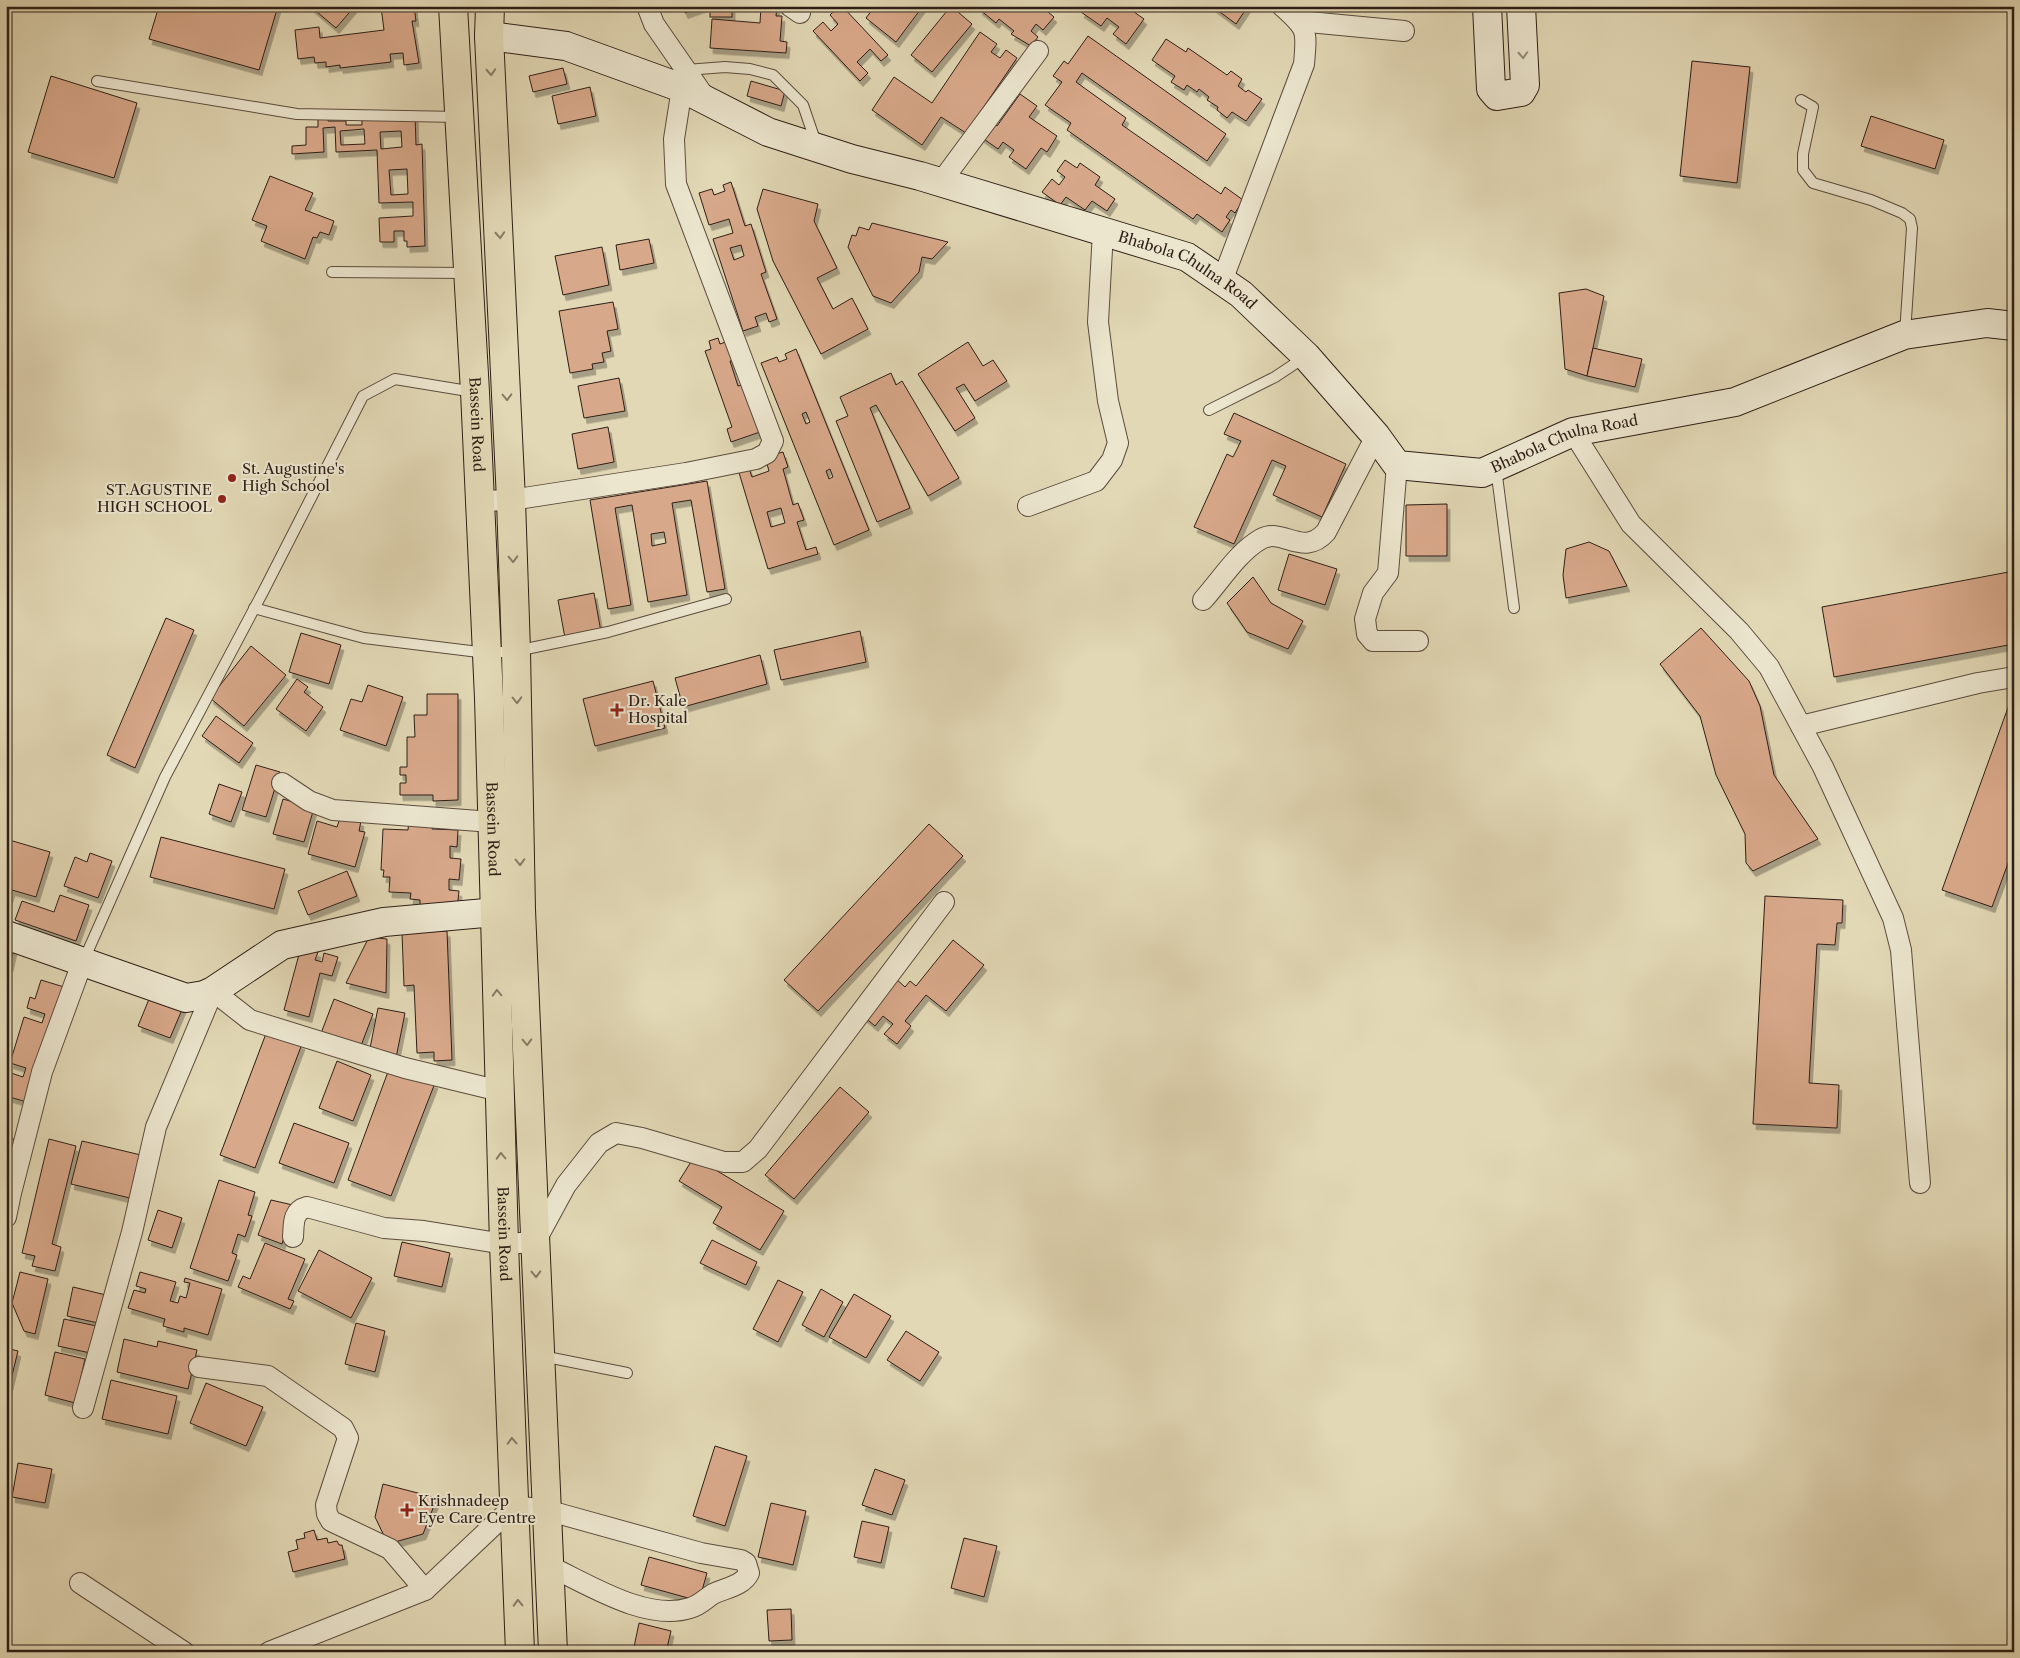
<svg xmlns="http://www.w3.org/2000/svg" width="2020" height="1658" viewBox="0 0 2020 1658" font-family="'Libre Caslon Text',serif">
  <defs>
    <filter id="shadow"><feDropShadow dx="3" dy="5.5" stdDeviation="0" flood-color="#0004"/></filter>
  </defs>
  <rect width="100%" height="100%" fill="#e2d8b5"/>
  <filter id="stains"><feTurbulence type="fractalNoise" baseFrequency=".004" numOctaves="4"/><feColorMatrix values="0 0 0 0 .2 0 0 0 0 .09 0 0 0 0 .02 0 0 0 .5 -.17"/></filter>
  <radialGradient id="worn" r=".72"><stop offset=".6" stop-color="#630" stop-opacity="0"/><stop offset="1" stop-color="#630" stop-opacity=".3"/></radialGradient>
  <g fill="#d8a88a" stroke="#2e1e16" fill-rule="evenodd" filter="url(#shadow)">
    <polygon points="159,6 278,6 259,70 149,39"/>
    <polygon points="310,6 355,6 336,28"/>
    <polygon points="414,6 416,21 412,21 419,63 404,65 403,53 390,54 391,62 340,68 340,65 326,67 326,62 315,63 314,57 298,59 295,30 319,27 320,38 384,30 381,7"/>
    <polygon points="682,6 705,6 685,13"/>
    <rect x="710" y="6" width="22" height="11"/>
    <polygon points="761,6 777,6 776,16 782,16 780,41 787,42 786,53 710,48 712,19 760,23"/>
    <polygon points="839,6 842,6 888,55 881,61 870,49 857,62 868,73 860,81 813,31 823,22 831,31 838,24 830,15"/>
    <polygon points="875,6 923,6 896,42 866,18"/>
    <polygon points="951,6 972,24 932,72 911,55"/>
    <polygon points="981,6 1041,6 1054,17 1043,30 1036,24 1031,31 1038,37 1031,46 1011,34 1014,31 999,19 996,23 979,9"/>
    <polygon points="1085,6 1111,6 1109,10 1112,12 1117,6 1122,6 1125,9 1127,7 1144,19 1126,44 1113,34 1119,27 1107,18 1101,26 1081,12"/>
    <polygon points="1212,6 1248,6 1236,24"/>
    <polygon points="980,32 997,44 991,52 1000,58 1006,50 1017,58 966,133 941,117 922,145 872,110 894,77 932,103"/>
    <polygon points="1088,36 1226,134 1207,161 1082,73 1076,82 1126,118 1122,125 1221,194 1225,187 1243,200 1235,213 1231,210 1226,217 1230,220 1222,232 1197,214 1193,219 1067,130 1071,123 1045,105 1062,82 1053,76 1064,61 1068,64"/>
    <polygon points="1166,39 1186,52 1188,48 1227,75 1231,71 1242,79 1238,86 1246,92 1248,90 1262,99 1246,121 1232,112 1227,118 1217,110 1218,107 1207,100 1209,97 1199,89 1197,92 1187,85 1184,90 1171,82 1175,76 1152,60"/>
    <polygon points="1692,61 1750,67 1737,183 1680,176"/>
    <polygon points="563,68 567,84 533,92 529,76"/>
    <polygon points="51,76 137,103 114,178 28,152"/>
    <polygon points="751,81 785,91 781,106 747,96"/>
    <polygon points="590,87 596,116 558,124 552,96"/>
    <polygon points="1020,94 1037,106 1029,117 1057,136 1047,152 1041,148 1026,169 1009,157 1014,150 1003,142 998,149 981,137 992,122 997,126"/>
    <path d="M415 114 416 145 422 144 425 246 407 247V241H404V231H394V242H380L379 218 413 216V202L379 203 377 150 336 152 335 127 323 128 324 152 292 154V146L306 145V127H318V117L328 116V121H346V125H362V120ZM364 129 365 144 341 145 340 131ZM401 131 402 147 381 149 380 132ZM407 169 408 194 391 195 389 170Z"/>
    <polygon points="1871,116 1944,140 1935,169 1861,146"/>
    <polygon points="1065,160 1077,168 1080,163 1100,177 1095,185 1115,199 1107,211 1092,201 1085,210 1066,197 1060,205 1042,192 1052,179 1059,185 1065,177 1057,171"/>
    <polygon points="270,176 313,193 305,210 334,221 329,235 320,232 317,238 313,237 305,259 261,241 267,226 252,220"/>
    <path d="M731 182 745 226 751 224 766 272 761 274 777 319 769 322 766 313 755 317 758 326 743 331 713 239 733 233 729 219 709 225 699 193 712 189 714 195 725 191 723 185ZM741 245 744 256 734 260 730 248Z"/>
    <polygon points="763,189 818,204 814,221 837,268 817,278 833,309 852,298 868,329 821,354 773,261 757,209"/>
    <polygon points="872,223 948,242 932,259 922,257 919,272 891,303 873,296 848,247 852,235 856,236 859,227 869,230"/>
    <polygon points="649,239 654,263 620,270 616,245"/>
    <polygon points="602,247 609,285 563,295 555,256"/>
    <polygon points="1586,289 1604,296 1587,376 1565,369 1559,293"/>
    <polygon points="613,302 618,329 607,331 611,351 602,353 604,362 592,364 593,369 570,373 559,311"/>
    <polygon points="718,338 720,344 728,341 734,360 730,361 738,386 743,385 760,432 731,442 727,429 732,427 705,351 711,349 709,341"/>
    <polygon points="968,342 983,366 993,360 1007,381 975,401 964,384 956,388 975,418 955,431 918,374"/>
    <polygon points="1593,348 1642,359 1635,387 1587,376"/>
    <path d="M796 349 869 530 834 545 761 363 777 357 779 362 787 359 785 354ZM806 412 810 422 806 424 802 414ZM830 469 833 477 829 479 826 471Z"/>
    <polygon points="891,373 896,385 902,381 959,478 928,496 876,405 870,408 910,508 877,522 836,421 848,416 840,397"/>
    <polygon points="619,378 625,411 584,418 578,386"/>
    <polygon points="1234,413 1346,464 1322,517 1273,495 1286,466 1272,460 1234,544 1194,527 1227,454 1233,457 1241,441 1224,434"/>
    <polygon points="608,427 614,462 578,469 572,434"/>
    <path d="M783 452 788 467 783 469 793 505 798 503 804 520 797 522 806 550 816 547 818 554 768 569 737 466 747 463 752 477 769 471 765 457ZM781 508 785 523 771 527 767 512Z"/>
    <path d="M707 481 725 589 707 592 691 500 672 503 687 595 648 602 632 505 615 508 631 605 608 609 590 500ZM664 532 666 543 652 546 651 534Z"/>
    <polygon points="1447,504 1447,556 1406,556 1406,505"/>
    <polygon points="1589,542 1609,551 1627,586 1566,598 1563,575 1566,549"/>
    <polygon points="1289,554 1337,569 1325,605 1278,590"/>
    <polygon points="2014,571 2014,644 1834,677 1822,607"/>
    <polygon points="1253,577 1271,603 1303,621 1288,649 1247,632 1227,603"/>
    <polygon points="594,593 601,632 565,638 558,600"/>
    <polygon points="166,618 194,630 135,768 107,755"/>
    <polygon points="1701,628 1749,681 1760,706 1774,775 1818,839 1753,871 1746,863 1745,834 1716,775 1700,716 1660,664"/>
    <polygon points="860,631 866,662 781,680 774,650"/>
    <polygon points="301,633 341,645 329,684 289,672"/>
    <polygon points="251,646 286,675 244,726 210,698"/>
    <polygon points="760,655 767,684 683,707 675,678"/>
    <polygon points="297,679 308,687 304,692 323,707 306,731 276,709"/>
    <polygon points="653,681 665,728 595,746 583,699"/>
    <polygon points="368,685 403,697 386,746 340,730 351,699 362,702"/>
    <polygon points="2014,691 2014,847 1992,907 1942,890"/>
    <polygon points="427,694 458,694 458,800 433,801 433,795 400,795 400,783 406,783 406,775 400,775 400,767 407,767 407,737 415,737 414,715 427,715"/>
    <polygon points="216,716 253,743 239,763 202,736"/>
    <polygon points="256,765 280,772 266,817 242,810"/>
    <polygon points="219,784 242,792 231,822 209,814"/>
    <polygon points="283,799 314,808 304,842 273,834"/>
    <polygon points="341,815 361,821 359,831 365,832 355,867 308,854 317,821 337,827"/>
    <polygon points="409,819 433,821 432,829 458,830 457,847 450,846 450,858 461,859 459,880 449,879 449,890 459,891 457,909 420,906 420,900 410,899 411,893 389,892 390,877 383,877 384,870 381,870 383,829 408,830"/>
    <polygon points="929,824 963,856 818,1011 784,980"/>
    <polygon points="161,837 285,869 274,909 150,877"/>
    <polygon points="6,839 50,852 36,897 12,890 7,905"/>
    <polygon points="90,853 112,861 98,898 64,886 75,857 87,862"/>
    <polygon points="347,871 357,896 308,915 298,891"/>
    <polygon points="60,895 89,905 76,941 15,920 22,901 54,912"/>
    <polygon points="1765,896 1843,900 1842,923 1837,923 1835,945 1817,944 1809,1083 1839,1085 1837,1128 1753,1124"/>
    <polygon points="447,931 452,1060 434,1061 434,1052 417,1053 414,985 404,986 402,933"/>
    <polygon points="6,937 16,939 10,966 6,965"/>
    <polygon points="369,937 387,939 386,993 346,983"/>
    <polygon points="953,940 984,965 946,1011 926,995 905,1021 911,1026 897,1044 884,1034 893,1024 883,1016 875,1026 863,1016 895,978 905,987 910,981 916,986"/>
    <polygon points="301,947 318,952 315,960 322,962 324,953 338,957 332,976 320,973 309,1017 284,1010"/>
    <polygon points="41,980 64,987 27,1102 6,1096 6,1076 8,1072 23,1077 26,1068 10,1063 24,1017 42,1023 45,1014 27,1008 30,997 35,999"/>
    <polygon points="152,992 184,1005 170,1038 138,1026"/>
    <polygon points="334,999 373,1014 359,1051 320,1036"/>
    <polygon points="378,1008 405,1013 396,1058 369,1053"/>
    <polygon points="267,1031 302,1044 255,1168 220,1155"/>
    <polygon points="337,1061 371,1075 353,1121 319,1108"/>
    <polygon points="389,1069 435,1083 391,1196 348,1180"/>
    <polygon points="840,1087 869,1112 794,1199 765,1175"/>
    <polygon points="294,1123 349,1143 334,1183 279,1163"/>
    <polygon points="6,1137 17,1140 6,1173"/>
    <polygon points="49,1139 76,1146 52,1244 61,1247 55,1271 32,1266 35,1256 22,1253"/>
    <polygon points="82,1141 141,1155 130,1198 71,1184"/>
    <polygon points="694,1157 784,1211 760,1250 713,1223 722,1207 679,1181"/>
    <polygon points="219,1180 255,1192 248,1215 252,1216 245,1237 238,1234 232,1253 237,1255 228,1281 190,1268"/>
    <polygon points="271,1200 293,1205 282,1244 258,1235"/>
    <polygon points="158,1210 182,1218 172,1248 148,1240"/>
    <polygon points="712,1240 757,1262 746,1285 700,1263"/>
    <polygon points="402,1242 450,1253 442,1287 394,1276"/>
    <polygon points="265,1243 305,1259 288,1299 294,1301 290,1309 238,1287 243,1276 250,1279"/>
    <polygon points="319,1250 372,1278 351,1318 298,1291"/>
    <polygon points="20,1272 48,1279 35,1334 24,1331 12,1303"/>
    <polygon points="140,1272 176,1282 170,1301 178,1303 180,1296 186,1298 190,1283 184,1282 185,1278 222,1289 208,1335 184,1328 184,1332 163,1326 165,1319 128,1308 134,1290 145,1293 146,1289 136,1286"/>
    <polygon points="778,1280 803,1292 778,1342 753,1329"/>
    <polygon points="73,1287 106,1295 98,1323 67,1316"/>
    <polygon points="821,1289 843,1302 824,1337 802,1325"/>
    <polygon points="854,1294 891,1316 866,1358 829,1337"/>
    <polygon points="64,1319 101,1327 95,1354 58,1346"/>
    <polygon points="356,1323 385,1331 375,1372 345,1364"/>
    <polygon points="906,1331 939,1352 920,1381 887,1360"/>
    <polygon points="124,1339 157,1347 158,1341 197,1350 188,1389 117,1372"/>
    <polygon points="6,1348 18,1351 7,1396 6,1396"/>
    <polygon points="55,1352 85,1359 75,1403 45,1395"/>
    <polygon points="111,1380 177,1396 168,1434 102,1419"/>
    <polygon points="206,1383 263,1407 246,1446 190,1423"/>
    <polygon points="715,1446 747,1456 725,1526 693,1516"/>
    <polygon points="18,1463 52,1469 45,1503 12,1497"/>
    <polygon points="875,1469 905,1480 892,1515 862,1505"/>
    <polygon points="383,1484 437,1498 423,1534 388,1544 375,1517"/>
    <polygon points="771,1503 806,1511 793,1565 758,1557"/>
    <polygon points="862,1521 889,1527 881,1563 854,1557"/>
    <polygon points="314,1530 317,1540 327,1538 328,1543 337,1541 339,1545 342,1545 345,1559 293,1572 288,1552 298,1549 296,1540 305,1538 304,1533"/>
    <polygon points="964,1538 997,1546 984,1597 951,1588"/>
    <polygon points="649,1557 707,1573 699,1601 641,1585"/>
    <polygon points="791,1609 792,1640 769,1641 767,1610"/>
    <polygon points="639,1623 671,1631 666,1652 633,1652"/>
  </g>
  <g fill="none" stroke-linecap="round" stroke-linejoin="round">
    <defs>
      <g id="lane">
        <polyline points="686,70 725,67 750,69 773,75 803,105 816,143"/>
        <polyline points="97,81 297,114 459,117"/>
        <polyline points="1801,100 1813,107 1803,154 1803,170 1813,183 1871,200 1902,213 1910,219 1912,228 1905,334"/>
        <polyline points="332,272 467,273"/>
        <polyline points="1209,410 1275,377 1305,357"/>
        <polyline points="1496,468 1514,608"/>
        <polyline points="254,608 364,638 487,653 516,651 608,632 726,599"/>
        <polyline points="83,962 165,777 263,592 363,396 395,379 474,392"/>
        <polyline points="542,1356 627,1373"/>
      </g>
      <g id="street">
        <polyline points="647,6 654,24 706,99"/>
        <polyline points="790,6 800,13"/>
        <polyline points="1298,21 1404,31"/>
        <polyline points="941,182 1038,51"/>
        <path d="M1222 281 1304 64C1307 30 1308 29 1282 6"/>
        <polyline points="1573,432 1631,524 1739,631 1769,667 1823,767 1893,918 1901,950 1920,1183"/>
        <polyline points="1397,465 1388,573 1373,593 1365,619 1367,634 1373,641 1418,641"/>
        <polyline points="480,501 511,500 686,473 756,459 767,453 773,441 676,184 674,139 682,88"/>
        <polyline points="1028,506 1096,481 1112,460 1118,443 1108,401 1098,322 1103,231"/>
        <path d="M1203 600C1221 580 1238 552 1261 539 1283 527 1303 558 1326 532L1376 436"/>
        <polyline points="1801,726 1978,683 2014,677"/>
        <polyline points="282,783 309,801 333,810 492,822"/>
        <polyline points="6,1217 11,1193 42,1072 82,963"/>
        <path d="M293 1237C294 1224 292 1211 307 1207L384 1228 424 1231 504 1244 535 1242 566 1185 599 1143 616 1133 642 1138 724 1162H743L758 1149 944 902"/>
        <polyline points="199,1367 268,1376 343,1428 348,1438 326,1505 327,1514 331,1521 390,1549 425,1590"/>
        <polyline points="83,1408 132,1232 156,1127 213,991 250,1020 405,1068 500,1091"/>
        <polyline points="80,1583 184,1652"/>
        <path d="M269 1652 425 1590 514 1506 546 1510 701 1553 741 1560 746 1563 749 1573C743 1586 725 1588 713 1594 705 1599 699 1606 690 1608 646 1622 588 1584 549 1566"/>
      </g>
      <g id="secondary">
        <polyline points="1487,6 1491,89 1497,96 1521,92 1525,85 1521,6"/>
        <path id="s1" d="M489 36 566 46 682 88 768 132 852 159 920 176 1187 257 1241 294 1306 356 1376 436 1397 465 1482 473 1573 432 1735 402 1904 335 1987 323 2014 326"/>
        <polyline points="6,935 186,998 204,995 213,991 282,945 384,922 519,910"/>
      </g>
      <g id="primary">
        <path id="s2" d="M453 6 475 392 489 698 504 1244 520 1652"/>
        <polyline points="490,6 489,36 511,500 516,651 521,910 553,1652"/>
      </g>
    </defs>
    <use href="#lane" stroke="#5b4c3e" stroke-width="12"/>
    <use href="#street" stroke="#5b4c3e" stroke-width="22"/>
    <use href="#secondary" stroke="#2e1e16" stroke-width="30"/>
    <use href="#primary" stroke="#2e1e16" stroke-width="30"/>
    <use href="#lane" stroke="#ece6cf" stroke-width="10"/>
    <use href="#street" stroke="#ece6cf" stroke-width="20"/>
    <use href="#secondary" stroke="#ece6cf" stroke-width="28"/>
    <use href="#primary" stroke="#e2d8b5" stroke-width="28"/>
  </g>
  <defs><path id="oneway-chevron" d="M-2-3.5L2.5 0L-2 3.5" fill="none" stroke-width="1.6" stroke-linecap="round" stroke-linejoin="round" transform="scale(1.25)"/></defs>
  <use stroke="#968c7c" href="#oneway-chevron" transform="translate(1523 55) rotate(87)"/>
  <g stroke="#887b66">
    <use href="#oneway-chevron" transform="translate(491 72) rotate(87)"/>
    <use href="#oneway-chevron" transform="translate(500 235) rotate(87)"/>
    <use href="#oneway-chevron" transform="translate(507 397) rotate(88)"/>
    <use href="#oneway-chevron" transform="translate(513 559) rotate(88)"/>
    <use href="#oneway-chevron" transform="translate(517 700) rotate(89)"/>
    <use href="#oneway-chevron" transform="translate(520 862) rotate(89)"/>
    <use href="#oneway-chevron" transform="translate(497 993) rotate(-92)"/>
    <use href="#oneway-chevron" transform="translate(527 1042) rotate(88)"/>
    <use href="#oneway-chevron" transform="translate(501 1156) rotate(-92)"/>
    <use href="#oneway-chevron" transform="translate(536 1274) rotate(88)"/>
    <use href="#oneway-chevron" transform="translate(512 1441) rotate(-92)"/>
    <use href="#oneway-chevron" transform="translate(518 1603) rotate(-92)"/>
  </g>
  <g fill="#8f2418" stroke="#ece6cf" stroke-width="2">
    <circle cx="232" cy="478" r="5"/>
    <circle cx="222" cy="499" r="5"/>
    <path d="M614.5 702.5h5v5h5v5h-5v5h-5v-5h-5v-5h5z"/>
    <path d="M404.5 1502.5h5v5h5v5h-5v5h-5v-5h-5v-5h5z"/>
  </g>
  <g text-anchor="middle" stroke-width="4" stroke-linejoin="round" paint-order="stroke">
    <g font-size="15" fill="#2e1e16" stroke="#ece6cf">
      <text dy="5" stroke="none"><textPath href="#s1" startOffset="741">Bhabola Chulna Road</textPath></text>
      <text dy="5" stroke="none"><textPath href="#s2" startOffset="419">Bassein Road</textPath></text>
      <text dy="5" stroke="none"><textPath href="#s1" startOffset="1206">Bhabola Chulna Road</textPath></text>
      <text dy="5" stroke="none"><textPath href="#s2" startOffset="824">Bassein Road</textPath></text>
      <text dy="5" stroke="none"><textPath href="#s2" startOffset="1229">Bassein Road</textPath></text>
    </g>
    <g font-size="15" fill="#2e1e16" stroke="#ece6cf" text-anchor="start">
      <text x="242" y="474">St. Augustine's<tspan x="242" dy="17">High School</tspan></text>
      <text x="212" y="495" text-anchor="end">ST.AGUSTINE<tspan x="212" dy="17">HIGH SCHOOL</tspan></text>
      <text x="628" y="706">Dr. Kale<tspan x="628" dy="17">Hospital</tspan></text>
      <text x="418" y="1506">Krishnadeep<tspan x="418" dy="17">Eye Care Centre</tspan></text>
    </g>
  </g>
  <rect width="2020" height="1658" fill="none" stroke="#e2d8b5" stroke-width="25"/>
  <rect x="8" y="8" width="2005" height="1643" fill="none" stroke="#2e1e16" stroke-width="2.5"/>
  <rect x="12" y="12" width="1995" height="1633" fill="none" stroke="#2e1e16"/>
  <rect width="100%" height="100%" filter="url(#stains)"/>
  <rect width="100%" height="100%" fill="url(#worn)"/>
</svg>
